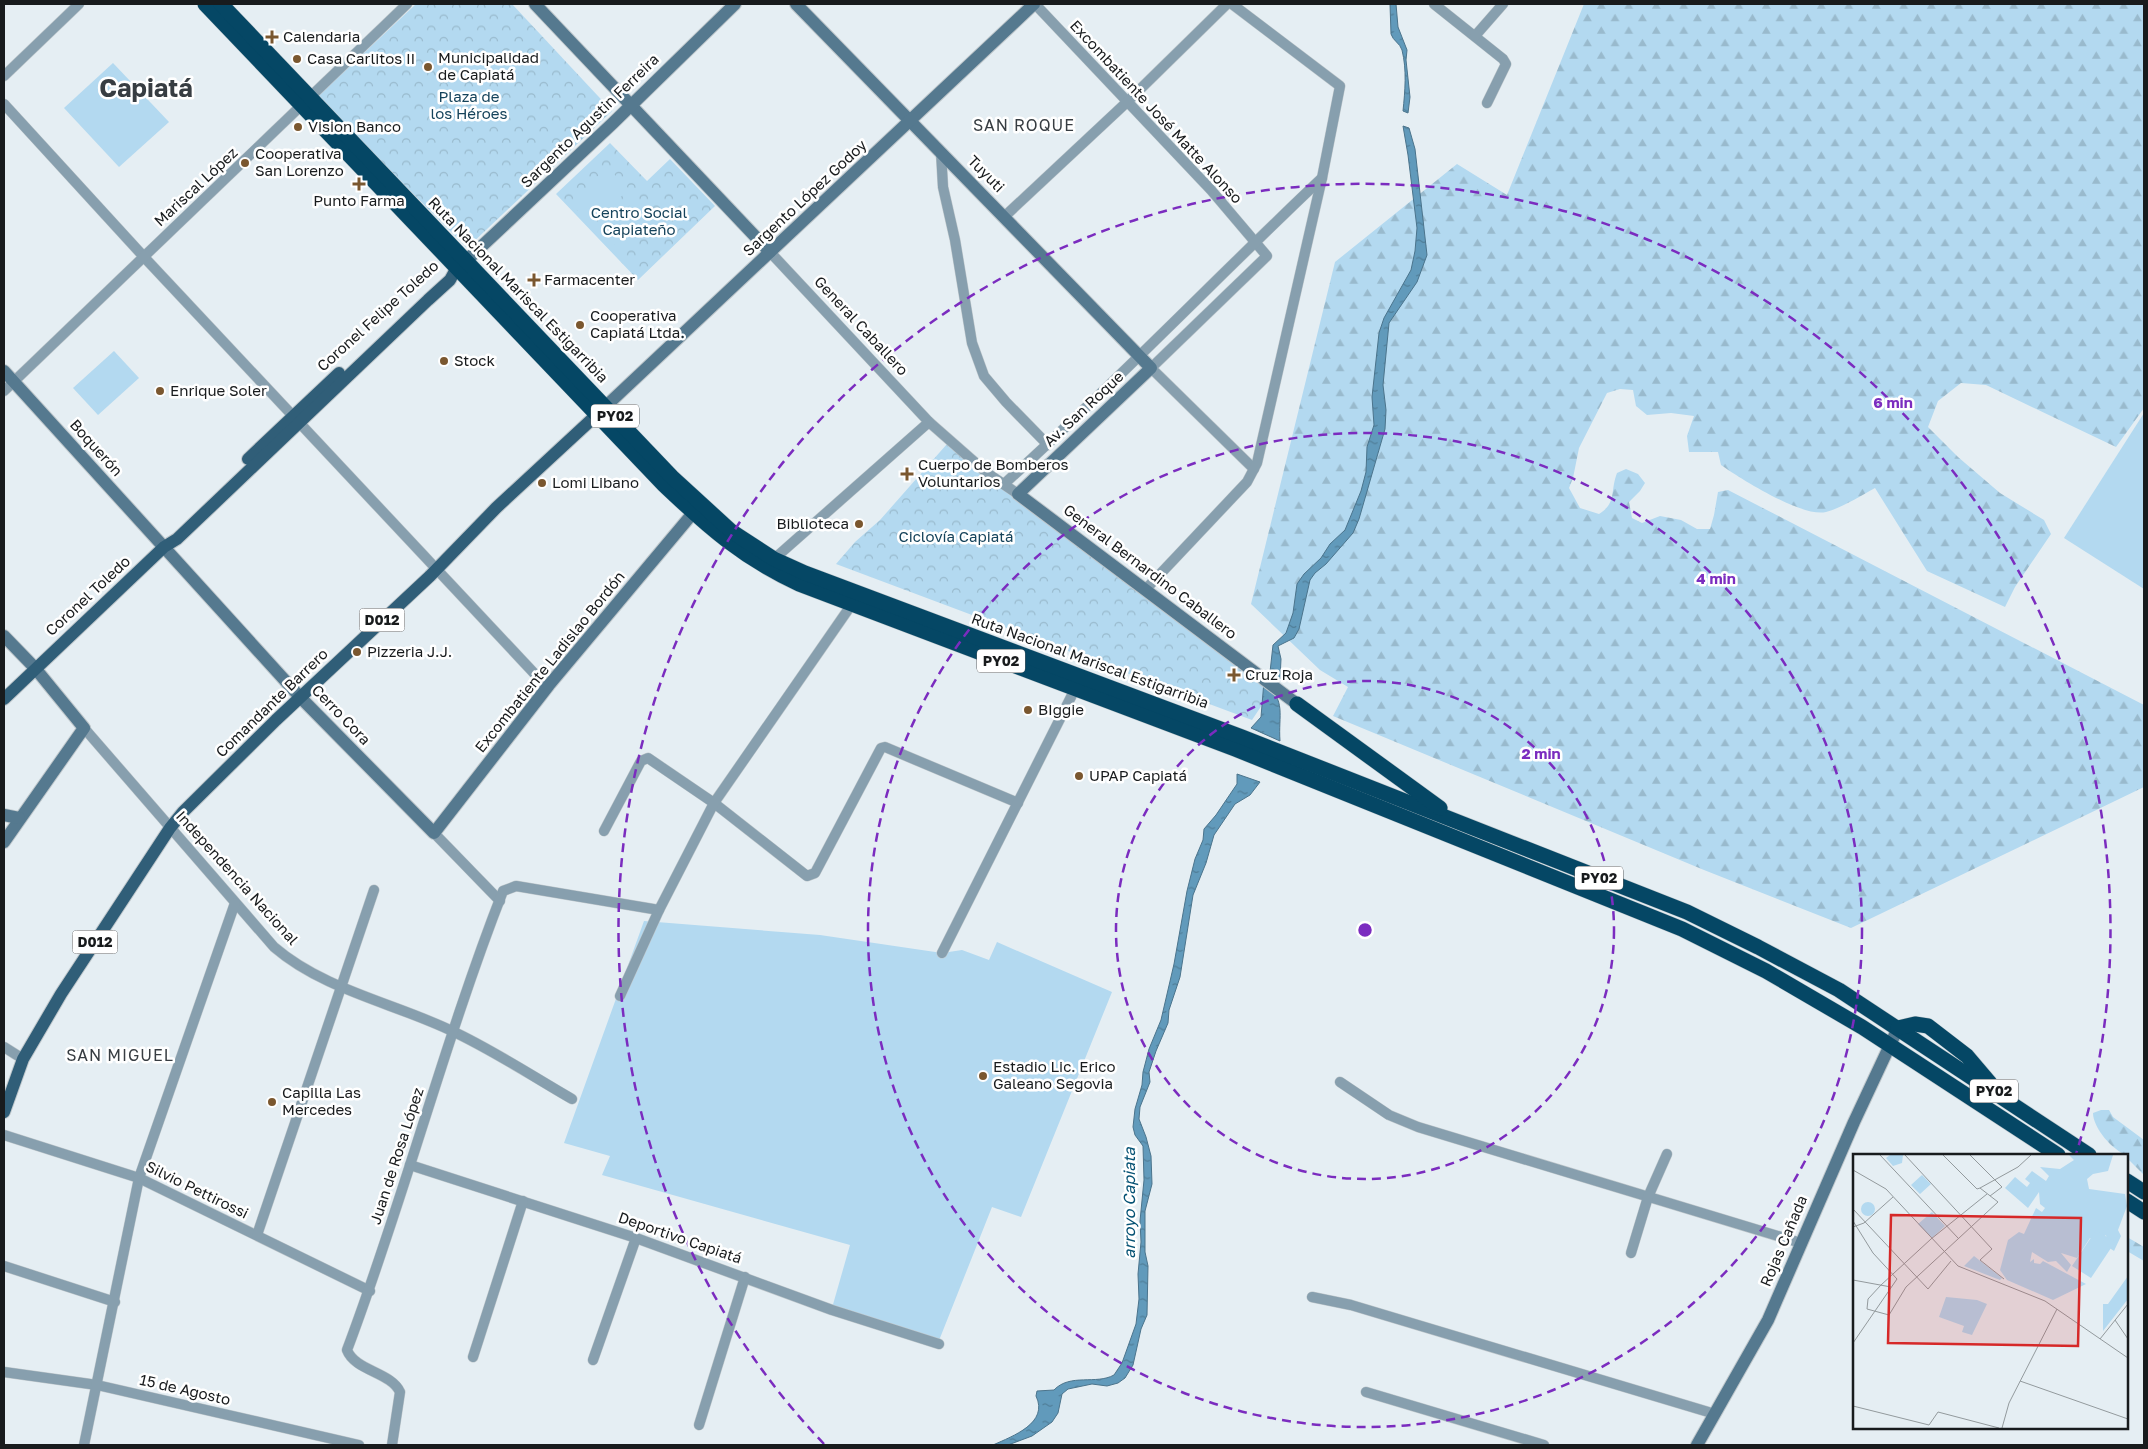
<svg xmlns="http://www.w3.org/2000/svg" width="2148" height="1449" viewBox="0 0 2148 1449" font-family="'Golos Text',sans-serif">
  <defs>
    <pattern id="forest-firs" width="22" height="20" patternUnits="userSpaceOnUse" patternTransform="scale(1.25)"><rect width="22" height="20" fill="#b3d9f0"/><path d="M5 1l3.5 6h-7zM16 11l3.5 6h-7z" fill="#99bacd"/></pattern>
    <pattern id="park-crowns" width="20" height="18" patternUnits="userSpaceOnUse" patternTransform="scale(1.25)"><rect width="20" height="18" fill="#b3d9f0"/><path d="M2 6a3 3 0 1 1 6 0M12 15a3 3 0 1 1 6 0" fill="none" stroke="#99bacd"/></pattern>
    <pattern id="water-ripples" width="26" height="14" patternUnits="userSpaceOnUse" patternTransform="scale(1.25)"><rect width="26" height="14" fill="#619abb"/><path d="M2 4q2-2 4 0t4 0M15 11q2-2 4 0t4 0" fill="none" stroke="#4f7d97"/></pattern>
  </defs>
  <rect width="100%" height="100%" fill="#e5eef3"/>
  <g fill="url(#forest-firs)">
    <path d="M1584 4H2144V408L2116 447 1986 385 1961 383 1938 401 1928 427 1958 457 2000 493 2044 520 2051 534 2015 587 2005 607 1927 571 1875 488C1860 496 1842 508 1826 512 1803 518 1741 479 1721 465L1718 452H1689L1687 436 1694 416 1671 413 1647 415 1636 406 1633 390 1620 389 1607 393 1579 448 1573 478 1569 488 1580 508 1599 514C1617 503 1610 491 1617 473L1626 469 1638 474 1645 483 1640 491 1629 502 1632 518 1642 523 1660 516 1681 520 1697 529H1710L1714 515 1718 492 1728 490 2144 705V787L1851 928 1704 870 1333 716 1348 687 1320 670 1251 604 1335 262 1457 164 1507 195Z"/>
    <path d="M2101 1110H2109L2113 1117 2144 1140V1175L2127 1158V1155C2113 1151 2093 1128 2093 1113Z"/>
    <polygon points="2127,1237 2144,1247 2144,1261 2127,1251"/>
  </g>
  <g fill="url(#park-crowns)">
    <polygon points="416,4 512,4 612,111 467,248 317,97"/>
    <polygon points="610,143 647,181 670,159 715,206 638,280 556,194"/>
    <polygon points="947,444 1272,690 1252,720 836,564 855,542 880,520"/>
  </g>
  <g fill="#b3d9f0">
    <polygon points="113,63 169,122 119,167 64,108"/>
    <polygon points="607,167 629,189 592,225 570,203"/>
    <polygon points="637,198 658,220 623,254 602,232"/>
    <polygon points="114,351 139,378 98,415 73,388"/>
    <polygon points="2144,413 2144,589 2064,538"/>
    <polygon points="644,921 820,935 942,953 962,950 989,960 997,942 1112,992 1021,1217 992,1207 938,1343 832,1308 850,1245 602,1175 610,1156 564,1143"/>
  </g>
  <g fill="url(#water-ripples)" stroke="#4b748c">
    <path d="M1390 4H1396L1398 27 1407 50 1406 60 1410 97 1408 113 1403 111C1405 91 1407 70 1402 50 1400 43 1393 41 1391 34Z"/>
    <polygon points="1403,126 1409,128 1415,149 1427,255 1417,282 1389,323 1383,385 1386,410 1385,429 1359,519 1353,533 1326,564 1315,573 1310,580 1299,629 1294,638 1278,646 1281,659 1280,679 1270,672 1273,645 1286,633 1293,613 1297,584 1304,574 1321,558 1330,544 1345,530 1361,491 1366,472 1367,447 1374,425 1372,397 1379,333 1384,318 1411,270 1415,251 1417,228 1408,155"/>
    <path d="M1264 681C1287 702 1278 714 1280 741L1251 728 1261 717Z"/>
    <path d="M1237 774 1260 782 1250 795 1235 804 1214 835 1206 863 1193 895 1180 977 1169 1010 1168 1023 1156 1051 1149 1072 1150 1082 1140 1107 1139 1119 1146 1137 1151 1156 1152 1184 1145 1211V1252L1148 1266 1147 1315 1141 1329 1133 1365 1125 1378 1118 1383 1107 1386 1092 1384 1068 1389 1062 1394 1058 1413 1052 1422 1032 1436 1008 1445H993C1013 1436 1049 1423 1036 1396L1037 1391 1054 1390C1070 1373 1096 1385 1114 1375L1122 1363 1136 1324 1139 1299 1138 1274 1141 1242 1140 1221 1144 1180 1143 1146 1135 1135 1133 1127 1135 1109 1142 1085 1143 1072 1149 1049 1161 1020 1174 964 1187 891 1195 859 1203 840 1204 829 1216 815 1237 784Z"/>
  </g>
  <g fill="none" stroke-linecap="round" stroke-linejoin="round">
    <defs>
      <g id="street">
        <polyline points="1035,4 1211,190 1267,256 1151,368 1254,469"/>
        <polyline points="1434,4 1503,59 1506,64 1487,103"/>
        <polyline points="1475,36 1503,4"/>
        <polyline points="4,76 79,4"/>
        <polyline points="4,104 144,257 547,687"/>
        <polyline points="941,152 943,187 955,240 972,343 984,376 1006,402 1048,445"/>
        <polyline points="1005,216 1127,102 1227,4"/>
        <polyline points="770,252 929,422 987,473 1018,494"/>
        <polyline points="4,391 407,4"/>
        <path d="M1004 484C1113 386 1215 279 1322 178"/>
        <polyline points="774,559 929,422"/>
        <polyline points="1146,589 1247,482 1257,463 1322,178 1340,86 1232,4"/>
        <path d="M84 728 274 947C324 990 394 1003 452 1031 493 1050 532 1076 572 1099"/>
        <polyline points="604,831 641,761 648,758 714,803 807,876 815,873 881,748 885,747 1018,803"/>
        <polyline points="434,833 500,901"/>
        <polyline points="942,953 1075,689"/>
        <polyline points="620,996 659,910 714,803 852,604"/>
        <polyline points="4,1047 23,1059"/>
        <polyline points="1340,1082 1389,1115 1418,1127 1801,1243"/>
        <polyline points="4,1135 139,1178 370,1291"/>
        <polyline points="410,1165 636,1238 832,1310 939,1344"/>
        <polyline points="257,1235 374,890"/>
        <polyline points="1631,1253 1648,1197 1667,1154"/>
        <polyline points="4,1266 115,1302"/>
        <polyline points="1312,1297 1351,1305 1715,1414"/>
        <polyline points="473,1357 523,1201"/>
        <polyline points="593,1360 636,1238"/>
        <polyline points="4,1372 97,1385 359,1445"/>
        <polyline points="1366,1392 1544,1445"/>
        <polyline points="699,1425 745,1277"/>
        <polyline points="84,1445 139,1178 235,903"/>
        <path d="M392 1445 400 1392C391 1372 355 1371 347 1350 404 1199 444 1042 503 891L516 886 659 910"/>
      </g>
      <g id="secondary">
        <polyline points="535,4 770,252"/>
        <polyline points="796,4 1151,368 1018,494 1297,704"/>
        <polyline points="467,260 613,123 735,4"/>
        <polyline points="4,371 300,697 434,833 549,685 693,513"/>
        <polyline points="606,406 1034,4"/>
        <polyline points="4,636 35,668 84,728 4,842"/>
        <polyline points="4,815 19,818"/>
        <polyline points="1697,1445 1768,1320 1854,1122 1898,1028"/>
      </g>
      <g id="primary">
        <polyline points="248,459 339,373"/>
        <polyline points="4,699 164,547 177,539 428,300 450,280 456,269"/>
        <polyline points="4,1112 23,1059 61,994 170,828 183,812 276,720 430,576 496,508 603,409"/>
      </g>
      <g id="highway">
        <path d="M205 4 664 485C708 527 743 558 799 584L1235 749 1682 929 1766 971 1862 1027 2058 1155"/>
        <polyline points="221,4 672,477 731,531 774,559 805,573 1242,737 1687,912 1758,947 1839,990 2089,1155"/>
        <polyline points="1297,704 1440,808"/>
        <polyline points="1898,1028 1915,1024 1928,1026 1967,1056 1990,1083"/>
        <polyline points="2127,1181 2144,1192"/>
        <polyline points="2127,1201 2144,1212"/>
      </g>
    </defs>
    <use href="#street" stroke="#c0c8cc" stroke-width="11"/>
    <use href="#secondary" stroke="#c0c8cc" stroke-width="14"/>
    <use href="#primary" stroke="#c0c8cc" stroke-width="14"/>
    <use href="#highway" stroke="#c0c8cc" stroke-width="16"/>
    <use href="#street" stroke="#879fae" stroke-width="10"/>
    <use href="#secondary" stroke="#55798f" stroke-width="12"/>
    <use href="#primary" stroke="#305e78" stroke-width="12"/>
    <use href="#highway" stroke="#054765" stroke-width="15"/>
  </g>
  <g fill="none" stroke="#7b2cbf" stroke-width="2.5" stroke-dasharray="9 6">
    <circle cx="1365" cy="930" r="249"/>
    <circle cx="1365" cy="930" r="497"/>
    <path d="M824 1444A746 746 0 1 1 2076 1154"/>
  </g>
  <g fill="#7a572f" stroke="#fff" stroke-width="2">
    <path d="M269.5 29.5h5v5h5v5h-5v5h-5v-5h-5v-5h5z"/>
    <circle cx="297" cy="59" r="5"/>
    <circle cx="428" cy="67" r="5"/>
    <circle cx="298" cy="127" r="5"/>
    <circle cx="245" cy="163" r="5"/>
    <path d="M356.5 176.5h5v5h5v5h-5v5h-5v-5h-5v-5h5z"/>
    <path d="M531.5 272.5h5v5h5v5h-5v5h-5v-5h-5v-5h5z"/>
    <circle cx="580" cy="325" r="5"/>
    <circle cx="444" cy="361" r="5"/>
    <circle cx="160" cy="391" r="5"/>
    <path d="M904.5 466.5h5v5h5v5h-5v5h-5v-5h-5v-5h5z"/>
    <circle cx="542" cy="483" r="5"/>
    <circle cx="859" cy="524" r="5"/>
    <circle cx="357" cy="652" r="5"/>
    <path d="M1231.5 667.5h5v5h5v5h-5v5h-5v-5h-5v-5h5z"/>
    <circle cx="1028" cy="710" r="5"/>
    <circle cx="1079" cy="776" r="5"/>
    <circle cx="983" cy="1076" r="5"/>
    <circle cx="272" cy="1102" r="5"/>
  </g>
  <g text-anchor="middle" stroke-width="5" stroke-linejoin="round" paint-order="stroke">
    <g fill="#fff" stroke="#5d5f61" stroke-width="1">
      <rect x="591" y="404.5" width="48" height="23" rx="4"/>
      <rect x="359.5" y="608.5" width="45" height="23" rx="4"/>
      <rect x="977" y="649.5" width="48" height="23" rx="4"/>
      <rect x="1575" y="866.5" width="48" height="23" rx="4"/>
      <rect x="72.5" y="930.5" width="45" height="23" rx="4"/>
      <rect x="1970" y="1079.5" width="48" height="23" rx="4"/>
    </g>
    <g font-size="14" font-weight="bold" fill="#181b1d">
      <text x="615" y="421">PY02</text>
      <text x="382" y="625">D012</text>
      <text x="1001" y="666">PY02</text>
      <text x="1599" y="883">PY02</text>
      <text x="95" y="947">D012</text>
      <text x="1994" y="1096">PY02</text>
    </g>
    <g font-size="15" fill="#181b1d" stroke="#fff" text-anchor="start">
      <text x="283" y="42">Calendaria</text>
      <text x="438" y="63">Municipalidad<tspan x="438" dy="17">de Capiatá</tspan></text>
      <text x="307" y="64">Casa Carlitos II</text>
      <text x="308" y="132">Vision Banco</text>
      <text x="255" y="159">Cooperativa<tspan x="255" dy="17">San Lorenzo</tspan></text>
      <text x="359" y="206" text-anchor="middle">Punto Farma</text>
      <text x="544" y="285">Farmacenter</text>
      <text x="590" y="321">Cooperativa<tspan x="590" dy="17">Capiatá Ltda.</tspan></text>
      <text x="454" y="366">Stock</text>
      <text x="170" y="396">Enrique Soler</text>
      <text x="918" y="470">Cuerpo de Bomberos<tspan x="918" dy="17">Voluntarios</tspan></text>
      <text x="552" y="488">Lomi Libano</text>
      <text x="849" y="529" text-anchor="end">Biblioteca</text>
      <text x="367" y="657">Pizzeria J.J.</text>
      <text x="1245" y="680">Cruz Roja</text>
      <text x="1038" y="715">BIggie</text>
      <text x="1089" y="781">UPAP Capiatá</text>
      <text x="993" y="1072">Estadio Lic. Erico<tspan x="993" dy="17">Galeano Segovia</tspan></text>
      <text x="282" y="1098">Capilla Las<tspan x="282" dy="17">Mercedes</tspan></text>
    </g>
    <g font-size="15" fill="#15435b" stroke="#fff">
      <text x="469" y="102">Plaza de<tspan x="469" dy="17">los Héroes</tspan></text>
      <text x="639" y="218">Centro Social<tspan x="639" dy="17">Capiateño</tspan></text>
      <text x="956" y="542">Ciclovía Capiatá</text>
    </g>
    <g font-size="15" fill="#181b1d" stroke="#fff">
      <text transform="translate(1156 112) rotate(47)" y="5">Excombatiente José Matte Alonso</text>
      <text transform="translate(590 121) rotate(-44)" y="5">Sargento Agustin Ferreira</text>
      <text transform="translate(986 174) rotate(45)" y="5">Tuyuti</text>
      <text transform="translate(196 187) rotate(-43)" y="5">Mariscal López</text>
      <text transform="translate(805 198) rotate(-43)" y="5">Sargento López Godoy</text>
      <text transform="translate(518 290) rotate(46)" y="5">Ruta Nacional Mariscal Estigarribia</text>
      <text transform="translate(378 316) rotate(-42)" y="5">Coronel Felipe Toledo</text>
      <text transform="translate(861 326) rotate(47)" y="5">General Caballero</text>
      <text transform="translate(1084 409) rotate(-43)" y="5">Av. San Roque</text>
      <text transform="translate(96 448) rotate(48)" y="5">Boquerón</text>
      <text transform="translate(1150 572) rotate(37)" y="5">General Bernardino Caballero</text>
      <text transform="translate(88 596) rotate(-43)" y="5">Coronel Toledo</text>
      <text transform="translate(1090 661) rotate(20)" y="5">Ruta Nacional Mariscal Estigarribia</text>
      <text transform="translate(550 662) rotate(-51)" y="5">Excombatiente Ladislao Bordón</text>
      <text transform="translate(272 703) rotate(-44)" y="5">Comandante Barrero</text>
      <text transform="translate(341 715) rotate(46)" y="5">Cerro Cora</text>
      <text transform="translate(237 878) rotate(48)" y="5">Independencia Nacional</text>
      <text transform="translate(397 1156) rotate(-72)" y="5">Juan de Rosa López</text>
      <text transform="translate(197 1190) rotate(26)" y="5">Silvio Pettirossi</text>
      <text transform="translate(680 1238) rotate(19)" y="5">Deportivo Capiatá</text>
      <text transform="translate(1784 1241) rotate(-67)" y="5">Rojas Cañada</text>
      <text transform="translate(185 1390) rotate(13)" y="5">15 de Agosto</text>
    </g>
    <g font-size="16" letter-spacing="1" fill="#373d42" stroke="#fff">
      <text x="1024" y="131">SAN ROQUE</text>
      <text x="120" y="1061">SAN MIGUEL</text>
    </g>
    <g font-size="16" font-style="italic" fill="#055274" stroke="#fff">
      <text transform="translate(1129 1203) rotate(-90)" y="6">arroyo Capiata</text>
    </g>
    <g font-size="25" font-weight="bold" fill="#373d42" stroke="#fff">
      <text x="146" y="97">Capiatá</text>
    </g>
  </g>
  <g transform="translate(1853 1154)">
    <rect width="275" height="275" fill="#e5eef3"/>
    <path d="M216 1H260L255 17 240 20 234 25 236 35 272 40 274 52 265 76 268 82 261 97 255 93 253 81 248 86 237 84 224 104 208 99 218 111 214 118 203 107 195 108 179 98 177 108 181 105V109L187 110 190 107 233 130 200 146 154 126 147 116 155 86 166 78 171 80 183 54 189 58 192 54 187 50 186 38 175 54 152 34 162 23 174 33 177 29 172 25 179 17 193 27 196 22 187 13 207 15 221 6ZM275 122V145L250 177V150H255Z" fill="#b3d9f0"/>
    <path d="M69 21 78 30 67 40 58 31ZM79 58 92 72 79 84 65 70ZM121 102 149 124 147 126 111 112Z" fill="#b3d9f0"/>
    <path d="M37 1H50L49 9 40 12 33 4ZM8 55a7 7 0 1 1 14 0a7 7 0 1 1-14 0ZM243 76 262 88 238 124 219 112ZM93 143 124 146 134 150 119 181 109 178 111 172 86 163Z" fill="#b3d9f0"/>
    <path fill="none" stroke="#939a9d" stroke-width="1" d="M27 1 105 84M52 1 139 95 127 106 151 125M90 1 124 35 127 34M117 1 149 33 137 42M0 16 33 35 105 112 192 147 275 204M0 55 75 135 98 107M0 67 20 99 44 125 22 157M0 73 11 69 40 43M78 85 28 131 15 145 14 155 36 161 53 133 145 48 127 34 165 13 178 1M78 85 134 40M0 126 38 133M262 166 275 185M247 185 275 150M0 189 22 157M167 227 275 265M0 252 76 271 85 258 146 274M149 274 156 249 204 155"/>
    <path fill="#d62828" fill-opacity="0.15" stroke="#d62828" stroke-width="2.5" d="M38 61 228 64 225 192 35 189Z"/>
    <rect width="275" height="275" fill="none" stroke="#181b1d" stroke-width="2.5"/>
  </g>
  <circle cx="1365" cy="930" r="8" fill="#7b2cbf" stroke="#fff" stroke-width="2.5"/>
  <g font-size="15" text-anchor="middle" font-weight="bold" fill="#7b2cbf" stroke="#fff" stroke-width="5" stroke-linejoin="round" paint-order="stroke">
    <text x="1893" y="408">6 min</text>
    <text x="1716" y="584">4 min</text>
    <text x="1541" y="759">2 min</text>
  </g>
  <rect width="2148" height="1449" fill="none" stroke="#181b1d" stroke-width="10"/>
</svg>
